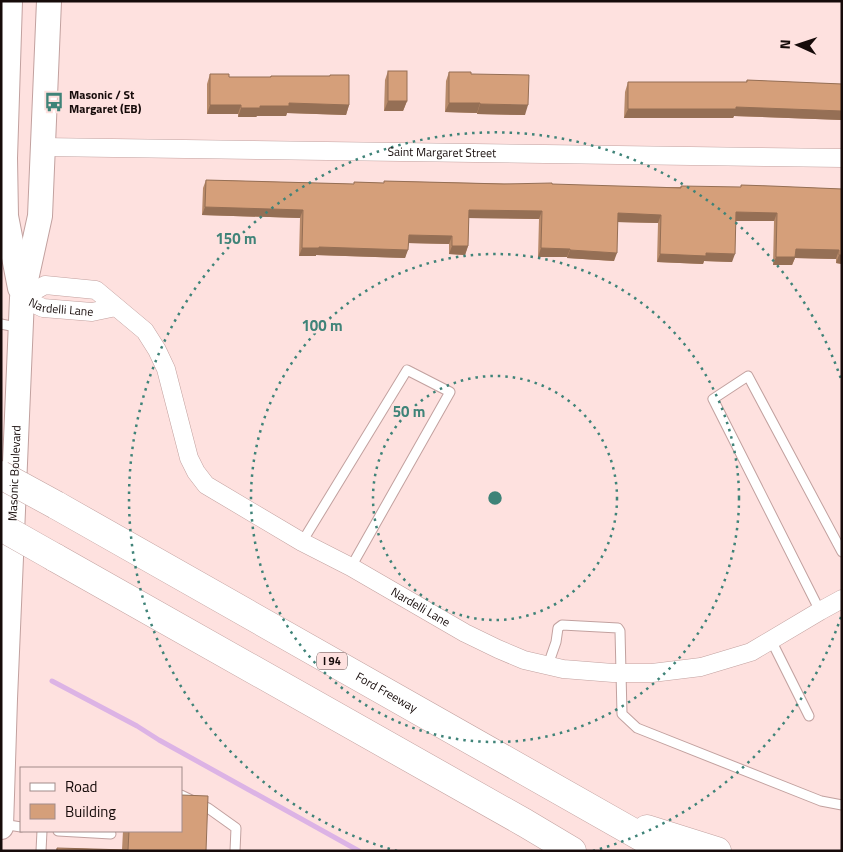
<svg xmlns="http://www.w3.org/2000/svg" width="843" height="852" viewBox="0 0 843 852" font-family="'Titillium Web',sans-serif">
  <rect width="100%" height="100%" fill="#fee1df"/>
  <g fill="none" stroke-linecap="round" stroke-linejoin="round">
    <polyline stroke="#dcb3e5" stroke-width="5" points="52,681 137,726 159,740 359,851"/>
    <defs>
      <g id="service">
        <polyline points="1,324 21,328"/>
        <polyline points="302,542 407,370 450,392 351,567"/>
        <polyline points="820,611 713,399 748,376 842,552"/>
        <polyline points="771,640 809,716"/>
        <polyline points="548,665 556,642 558,628 562,625 618,628 620,631 622,714 637,728 821,801 842,805"/>
        <polyline points="181,795 208,808 236,828 235,851"/>
        <polyline points="2,824 21,827"/>
        <polyline points="58,831 111,834"/>
        <polyline points="41,851 42,831"/>
      </g>
      <g id="minor">
        <path id="s1" d="M42 147 842 158"/>
        <path id="s2" d="M22 298 45 285 96 290 145 331 157 350 166 369 189 458 196 472 206 485 302 542 351 567 465 633 498 649 524 660 563 669 613 673H652L701 667 751 652 820 611 842 599"/>
        <path id="s3" d="M22 298 43 308 92 312 116 307"/>
      </g>
      <g id="secondary">
        <polyline points="10,1 5,158 6,216 20,288"/>
        <path id="s4" d="M1 827 5 699 22 298 40 216 49 1"/>
      </g>
      <g id="motorway">
        <path id="s5" d="M56 505 666 851"/>
        <polyline points="54,557 525,823 572,851"/>
        <polyline points="647,829 717,851"/>
      </g>
    </defs>
    <use href="#service" stroke="#c2a19f" stroke-width="11"/>
    <use href="#minor" stroke="#c2a19f" stroke-width="19"/>
    <use href="#secondary" stroke="#c2a19f" stroke-width="26"/>
    <use href="#motorway" stroke="#c2a19f" stroke-width="29"/>
    <use href="#service" stroke="#fff" stroke-width="9"/>
    <use href="#minor" stroke="#fff" stroke-width="18"/>
    <use href="#secondary" stroke="#fff" stroke-width="24"/>
    <use href="#motorway" stroke="#fff" stroke-width="28"/>
    <defs>
      <g id="motorway-bridge">
        <polyline points="1,475 56,505"/>
        <polyline points="1,527 54,557"/>
      </g>
    </defs>
    <use href="#motorway-bridge" stroke="#c2a19f" stroke-width="29" stroke-linecap="butt"/>
    <use href="#motorway-bridge" stroke="#fff" stroke-width="28"/>
  </g>
  <g fill="#b78969">
    <polygon points="388,71 407,101 403,111 384,111 385,80"/>
    <polygon points="449,72 471,74 525,115 477,114 477,113 445,112 446,81"/>
    <polygon points="210,74 229,77 270,77 271,76 330,76 330,75 349,105 346,115 287,113 286,116 257,116 256,117 238,117 238,114 207,114 207,84"/>
    <polygon points="747,80 842,84 842,120 734,116 733,118 624,118 625,92 628,82 746,82"/>
    <polygon points="206,180 354,184 354,182 384,183 384,181 652,187 741,187 741,185 842,189 842,264 836,263 836,259 795,258 792,265 773,265 774,221 736,221 732,262 704,261 703,264 657,262 658,223 618,222 614,261 567,258 567,257 538,257 539,219 469,218 468,246 465,255 449,254 449,244 409,243 405,258 316,255 316,256 299,256 300,218 202,215 203,188"/>
    <polygon points="123,831 181,831 206,851 56,851 57,848 122,850"/>
  </g>
  <g fill="#956f55">
    <polygon points="388,101 407,101 403,111 384,111"/>
    <polygon points="289,103 349,105 346,115 287,113 286,116 257,116 256,117 238,117 241,108"/>
    <polygon points="449,103 480,103 477,113 445,112"/>
    <polygon points="480,104 528,105 525,115 477,114"/>
    <polygon points="210,105 241,105 238,114 207,114"/>
    <polygon points="736,107 842,111 842,120 734,116 733,118 624,118 628,109"/>
    <polygon points="205,207 303,210 300,218 202,215"/>
    <polygon points="469,210 542,211 539,219 466,218"/>
    <polygon points="736,212 777,213 774,221 733,221"/>
    <polygon points="618,213 661,215 658,223 615,222"/>
    <polygon points="409,235 452,236 449,244 406,243"/>
    <polygon points="452,246 468,246 465,255 449,254"/>
    <polygon points="319,247 408,250 405,258 316,255 316,256 299,256 302,248"/>
    <polygon points="541,248 570,249 567,257 538,257"/>
    <polygon points="796,249 839,250 836,259 795,258 792,265 773,265 776,257"/>
    <polygon points="570,250 617,253 614,261 567,258"/>
    <polygon points="706,253 735,254 732,262 704,261 703,264 657,262 660,254"/>
    <polygon points="839,255 842,255 842,264 836,263"/>
  </g>
  <g fill="#d59f7a" stroke="#956f55">
    <rect x="388" y="71" width="19" height="30"/>
    <polygon points="449,72 471,72 471,74 529,75 528,105 480,104 480,103 449,103"/>
    <polygon points="210,74 229,74 229,77 271,77 271,76 330,76 330,75 349,75 349,105 289,103 289,106 260,106 260,108 241,108 241,105 210,105"/>
    <polygon points="747,80 842,84 842,111 736,107 736,109 628,109 628,82 747,82"/>
    <polygon points="206,180 354,184 354,182 384,183 384,181 504,184 552,183 552,184 652,187 681,188 681,186 741,187 741,185 771,186 842,189 842,255 839,255 839,250 796,249 795,257 776,257 777,213 736,212 735,254 706,253 706,256 660,254 661,215 618,213 617,253 570,250 570,249 541,248 542,211 469,210 468,246 452,246 452,236 409,235 408,250 319,247 319,248 302,248 303,210 205,207"/>
    <polygon points="181,795 208,796 206,851 57,851 57,848 128,850 129,831 181,831"/>
  </g>
  <g fill="none" stroke="#3f8378" stroke-width="2.5" stroke-dasharray="2.5 5">
    <circle cx="495" cy="498" r="122"/>
    <circle cx="495" cy="498" r="244"/>
    <path d="M841 617A366 366 0 0 1 593 851M397 851A366 366 0 1 1 841 379"/>
  </g>
  <defs>
    <symbol id="bus-bare" viewBox="-9 -9 18 18"><path d="M-5-6H5V4H4V6H2V4H-2V6H-4V4H-5ZM-3.5-4V0h7V-4ZM-3.5 1.2v1.5H-2V1.2ZM2 1.2v1.5H3.5V1.2Z" fill="#3f8378" stroke="#fee1df" stroke-width="2.5" paint-order="stroke"/></symbol>
  </defs>
  <g fill-rule="evenodd">
    <use href="#bus-bare" x="40" y="88" width="28" height="28"/>
  </g>
  <g text-anchor="middle" stroke-width="5" stroke-linejoin="round" paint-order="stroke">
    <rect fill="#fee1df" stroke="#5c4b4a" stroke-width="1" x="317" y="652.5" width="30" height="17" rx="4"/>
    <g font-size="11" font-weight="bold" fill="#160b0a">
      <text x="332" y="665">I 94</text>
    </g>
    <g font-size="12" font-weight="bold" fill="#160b0a" stroke="#fee1df" text-anchor="start">
      <text x="69" y="99">Masonic / St<tspan x="69" dy="14">Margaret (EB)</tspan></text>
    </g>
    <g font-size="12" fill="#160b0a" stroke="#fee1df">
      <text dy="4" stroke="none"><textPath href="#s1" startOffset="400">Saint Margaret Street</textPath></text>
      <text dy="4" stroke="none"><textPath href="#s3" startOffset="41">Nardelli Lane</textPath></text>
      <text dy="4" stroke="none"><textPath href="#s4" startOffset="354">Masonic Boulevard</textPath></text>
      <text dy="4" stroke="none"><textPath href="#s2" startOffset="556">Nardelli Lane</textPath></text>
      <text dy="4" stroke="none"><textPath href="#s5" startOffset="380">Ford Freeway</textPath></text>
    </g>
  </g>
  <circle cx="495" cy="498" r="8" fill="#3f8378" stroke="#fee1df" stroke-width="2.5"/>
  <g font-size="15" text-anchor="middle" font-weight="bold" fill="#3f8378" stroke="#fee1df" stroke-width="5" stroke-linejoin="round" paint-order="stroke">
    <text x="236" y="244">150 m</text>
    <text x="322" y="331">100 m</text>
    <text x="409" y="417">50 m</text>
  </g>
  <rect width="843" height="852" fill="none" stroke="#160b0a" stroke-width="5"/>
  <rect x="20" y="767" width="162" height="65" fill="#fee1df" stroke="#a18b8a"/>
  <rect x="30" y="783" width="25" height="8" fill="#ffffff" stroke="#a18b8a"/>
  <text x="65" y="792" font-size="15" fill="#160b0a">Road</text>
  <rect x="30" y="804" width="25" height="15" fill="#d59f7a" stroke="#a18b8a"/>
  <text x="65" y="817" font-size="15" fill="#160b0a">Building</text>
  <g transform="translate(798 45) rotate(273)" stroke="#fee1df" stroke-width="4" paint-order="stroke">
  <path d="M0-4L9 19L0 12L-9 19Z" fill="#160b0a"/>
  <text y="-8" font-size="14" font-weight="bold" text-anchor="middle" fill="#160b0a">N</text>
  </g>
</svg>
